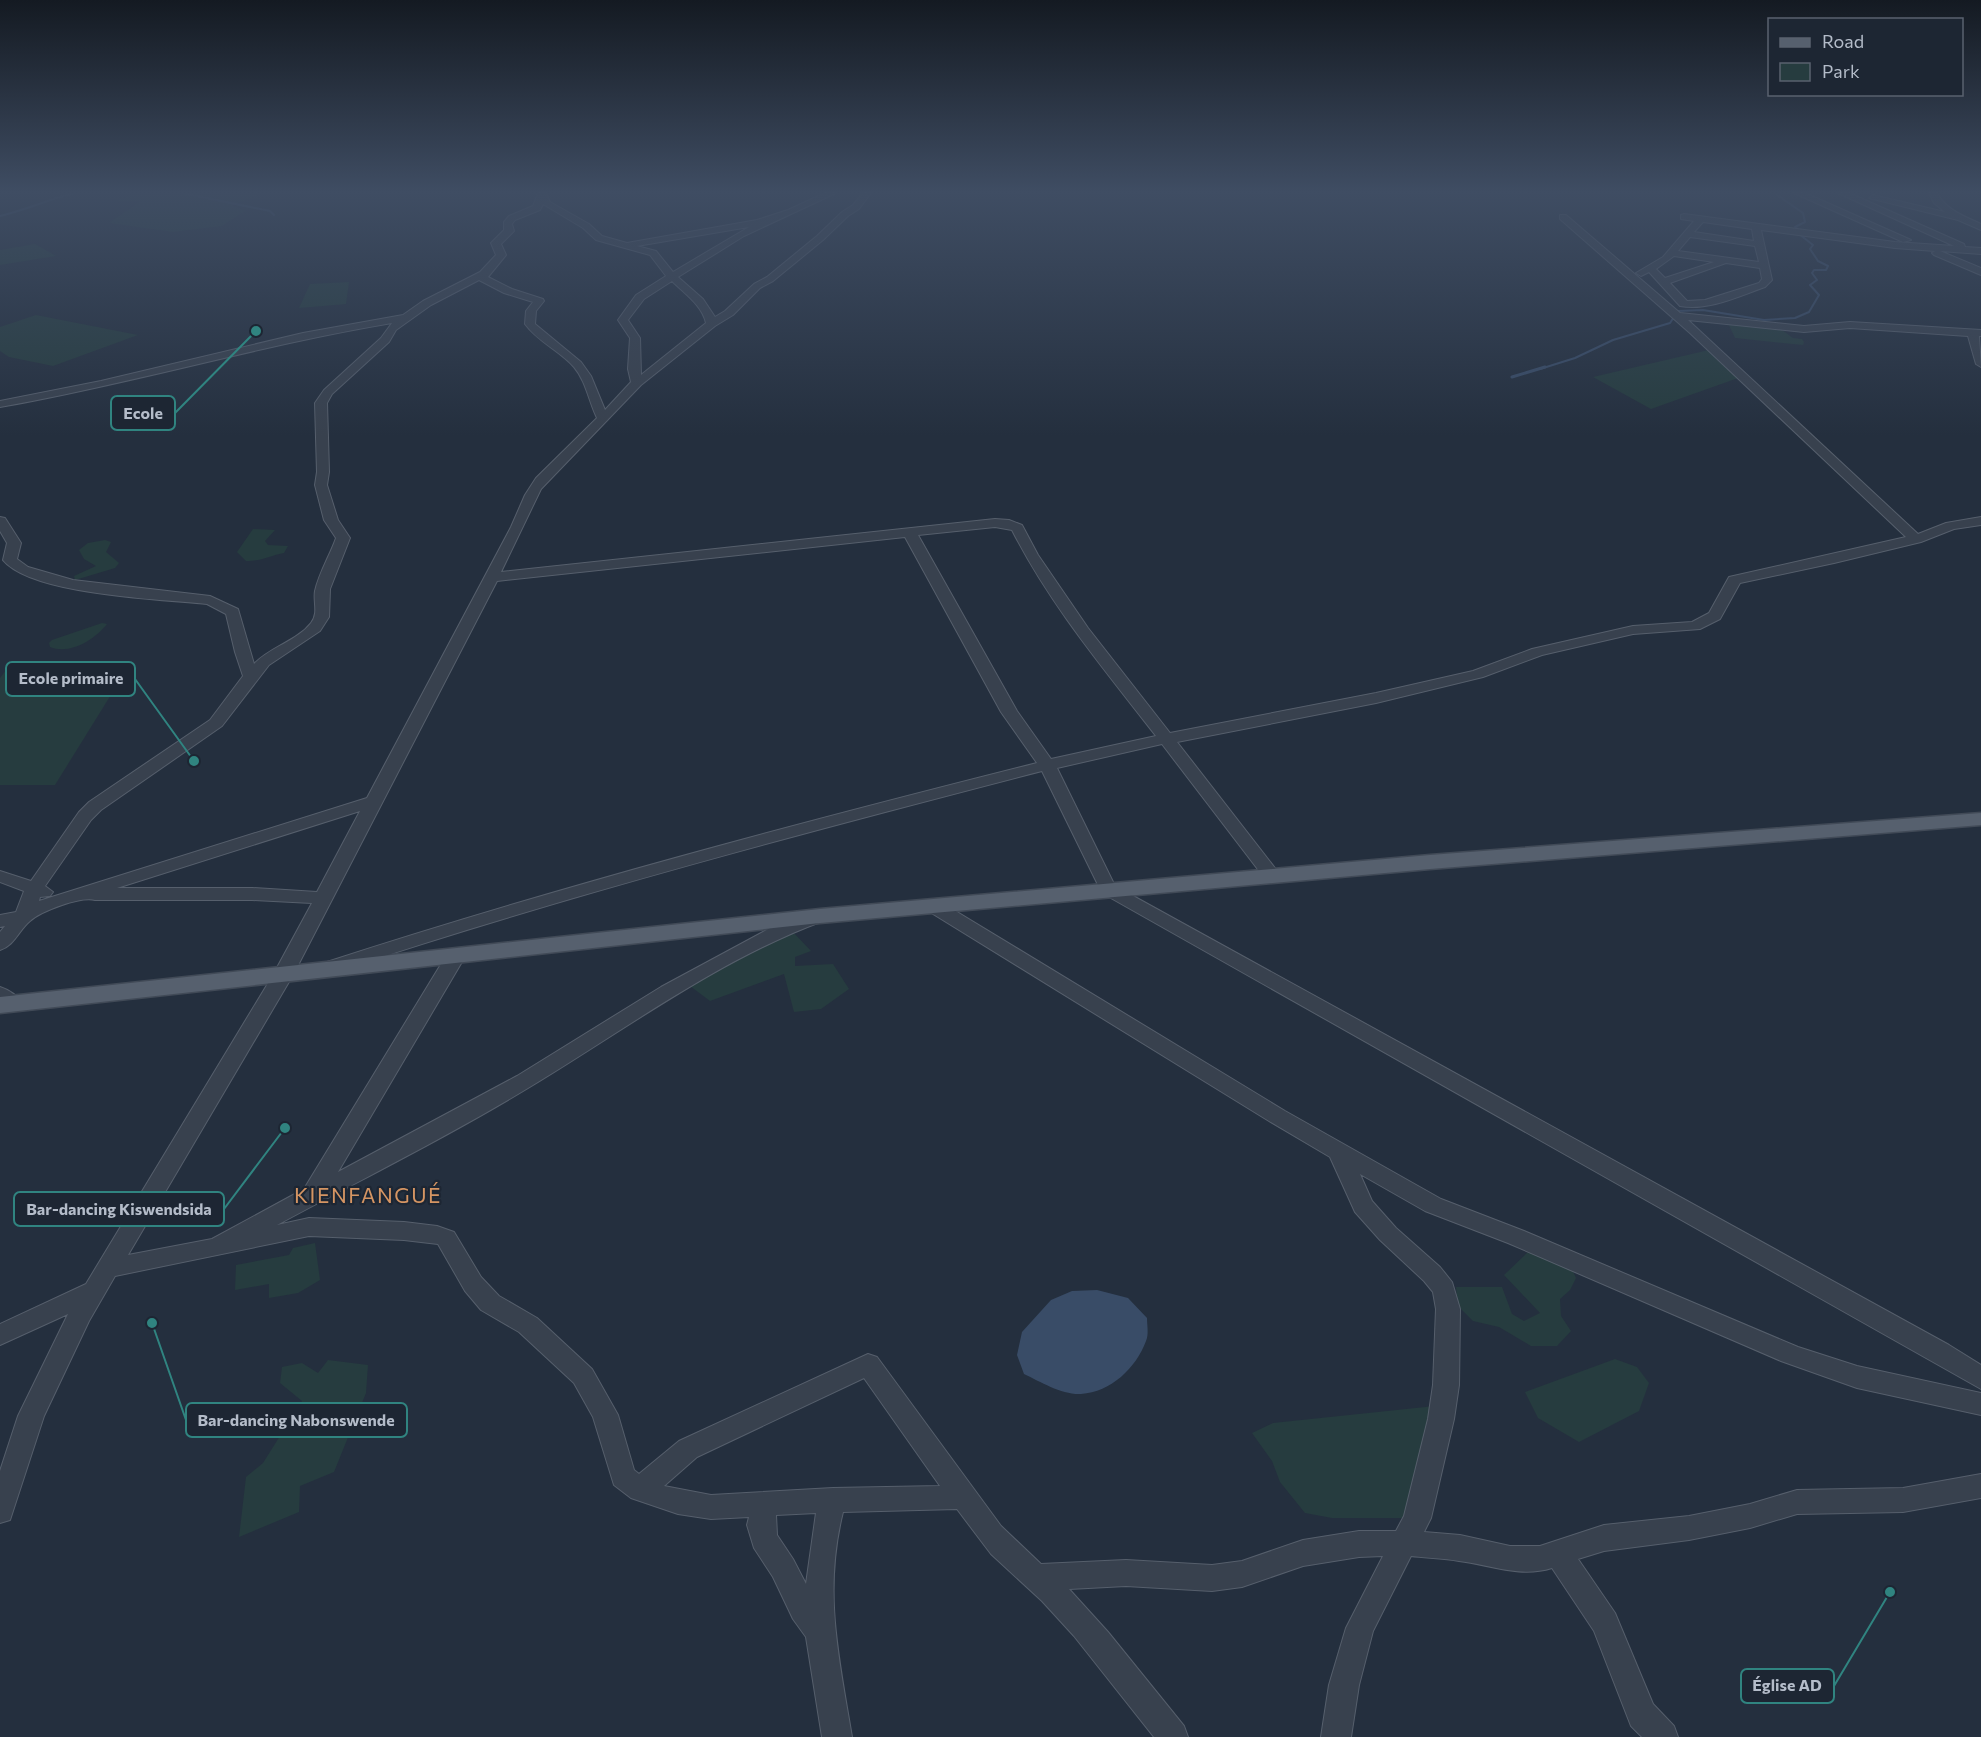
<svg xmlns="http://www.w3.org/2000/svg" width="1981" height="1737" viewBox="0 0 1981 1737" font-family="Commissioner,sans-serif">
  <rect width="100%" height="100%" fill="#242f3e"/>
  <g fill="#263c3f">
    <polygon points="136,193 253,193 262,194 232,205 245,211 222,226 173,232 109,223 139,202 116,201"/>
    <polygon points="35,244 56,256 0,265 0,250"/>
    <polygon points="349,282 346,304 299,308 310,284"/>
    <polygon points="36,315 138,335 53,366 9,357 0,351 0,327"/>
    <polygon points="1726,319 1778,327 1793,338 1802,339 1804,342 1803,345 1735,338"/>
    <polygon points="1713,349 1741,377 1651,409 1593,377"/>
    <path d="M253 529 275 530 265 541 268 545 288 546 284 553C268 556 263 561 246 561L237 552Z"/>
    <polygon points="105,540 111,542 106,552 119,563 115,568 75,580 74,576 96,566 84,559 79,550 88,543"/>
    <path d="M102 623 107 624C94 640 70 655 50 647L49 643 52 640Z"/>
    <polygon points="7,669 127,669 55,785 0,785 0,678"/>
    <polygon points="791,930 811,951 795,957 795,966 833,964 849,989 821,1009 794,1012 784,974 710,1001 690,986"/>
    <polygon points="315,1243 320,1280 298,1293 269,1298 269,1284 235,1290 236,1265 289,1255 293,1248"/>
    <polygon points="1528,1252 1537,1252 1570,1265 1576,1278 1570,1290 1560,1299 1561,1316 1571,1331 1557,1346 1531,1346 1499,1327 1473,1321 1458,1306 1456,1287 1502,1287 1512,1314 1524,1321 1540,1313 1504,1275"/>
    <polygon points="1615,1359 1637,1367 1649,1383 1639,1411 1579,1442 1538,1418 1525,1392"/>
    <polygon points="328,1360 368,1365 366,1393 334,1472 300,1486 299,1512 239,1537 246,1477 263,1463 302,1401 280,1383 282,1367 302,1363 318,1373"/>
    <polygon points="1435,1406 1412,1518 1332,1518 1305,1513 1280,1482 1272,1461 1252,1433 1273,1423"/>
  </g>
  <path fill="#394c67" d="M1097 1290 1128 1298 1147 1318C1147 1325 1149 1335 1146 1341 1136 1368 1111 1392 1081 1394 1062 1395 1041 1382 1024 1374L1017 1355 1022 1332 1051 1300 1072 1291Z"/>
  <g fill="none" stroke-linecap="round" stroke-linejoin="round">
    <g stroke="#394c67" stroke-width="2">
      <polyline points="182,193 270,211 274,215"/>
      <path d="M0 216C26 210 49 199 75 193"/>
      <polyline points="1540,369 1575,358 1613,340 1670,323 1678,311 1703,310 1764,320 1795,318 1809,312 1819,295 1810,285 1817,280 1812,273 1814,270 1826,270 1828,266 1818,261 1810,249 1813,245 1799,234 1799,230 1795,227 1805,222 1803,213 1774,193"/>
    </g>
    <polyline stroke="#394c67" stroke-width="3" points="1512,377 1545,367"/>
    <defs>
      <g id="minor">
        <path d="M538 193H546L550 202 589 224 602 236 627 243 757 220 788 210 825 193H836L744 236 678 277 703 299 715 317 725 311 754 284 767 277 817 236 842 212 853 205 863 193H871L859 209 848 216 823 240 773 281 760 288 733 315 715 326 641 385 541 489 501 572 995 519 1009 520 1022 525 1038 555 1088 628 1170 733 1376 693 1473 671 1532 649 1633 626 1692 622 1709 613 1729 577 1906 537 1690 333 1560 219V215H1566L1680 313 1804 326 1850 322 1981 330V336H1979L1981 367 1976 364 1968 336 1850 328 1804 332 1688 320 1918 534 1946 523 1981 517V525L1954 529 1921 542 1834 563 1740 583 1720 619 1700 629 1633 634 1542 655 1483 677 1376 703 1177 742 1278 872 1281 876 1278 880H1266L1162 744 1057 768 1115 886 1949 1345 1981 1365V1389L1102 893 1042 771C807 832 572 894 341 970L334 972 327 970 324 966 327 962C561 886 799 823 1037 763L1001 712 905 537 497 581 293 975 128 1255 212 1239 304 1189 449 951 456 949 463 951 466 955 338 1172 517 1076 661 987 774 926 816 911 823 913 825 917 823 921C720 959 627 1028 533 1085 451 1135 362 1179 277 1225L309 1218 404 1222 437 1226 454 1232 481 1277 499 1296 537 1318 592 1369 618 1415 634 1470 639 1474 679 1441 868 1354 877 1357 1001 1526 1041 1564 1126 1560 1212 1565 1242 1561 1303 1540 1359 1531H1396L1404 1516 1428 1419 1433 1385 1436 1309 1433 1292 1424 1281 1380 1240 1355 1212 1330 1157 1269 1121 925 909 923 905 925 901H939L1285 1111 1441 1199 1524 1231 1798 1347 1857 1366 1981 1393V1415L1857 1388 1781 1361 1508 1243 1425 1211 1360 1174 1372 1201 1396 1228 1440 1267 1452 1282 1460 1309 1459 1385 1454 1419 1431 1518 1424 1532 1460 1535 1510 1546H1540L1604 1525 1689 1516 1750 1504 1797 1490 1903 1488 1981 1474V1498L1903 1512 1797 1514 1750 1528 1689 1540 1604 1551 1578 1559 1615 1613 1653 1704 1674 1726 1678 1737H1642L1631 1726 1594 1631 1552 1568C1520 1578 1491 1565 1459 1561 1443 1558 1427 1558 1411 1556L1373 1631 1359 1685 1351 1737H1321L1329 1685 1346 1628 1383 1556 1359 1557 1303 1566 1242 1587 1212 1591 1126 1586 1069 1589 1108 1632 1184 1726 1188 1737H1154L1074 1636 1042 1601 991 1554 957 1509 843 1512C823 1592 839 1658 852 1737H822L806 1637 793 1619 773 1577 754 1548 747 1525 749 1517 711 1519 678 1514 631 1498 614 1485 593 1417 574 1383 519 1332 481 1310 465 1291 438 1244 404 1240 309 1236 115 1276 89 1321 44 1416 10 1520 0 1523V1471L18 1416 68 1314 0 1345V1324L86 1284 273 975 312 903 252 900H95C81 896 41 911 30 921 19 930 14 946 0 950V932L5 926 0 927V915L16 912 24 891 0 882V871L31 881 79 812 89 802 210 720 243 676 235 652 226 614 207 604C161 599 32 595 3 560L7 543 0 531V517L5 518 21 543 17 559 28 567 73 580 210 596 238 609 254 664C270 647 297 641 311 623 319 613 313 602 315 591 319 573 330 555 336 538L324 520 315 485 317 472 315 403 324 390 381 338 392 323C260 345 132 384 0 407V401L101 381 303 333 403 315 423 301 480 272 496 255 491 243 504 230V222L509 216 533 206ZM543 204 583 228 596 240 650 255 666 276 636 295 618 320 630 338 628 369 631 382 605 410 591 376 581 362 535 324 536 311 544 301 543 299 512 289 488 277 506 255 501 244 514 231 512 224 515 220 540 210ZM749 227 673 272 656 251 637 246ZM479 280 504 293 533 302 526 311 525 324C538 342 559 350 574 367 586 381 589 402 597 418L536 478 525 495 511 527 367 798 39 901 40 897 50 896 53 892 45 886 91 820 101 810 222 726 269 665 320 631 329 617 330 589 350 538 338 520 327 485 329 472 327 403 332 394 389 342 396 330 431 305ZM672 281C685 294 702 305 706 323L641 375 640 338 628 320 644 299ZM995 527 1012 530C1050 605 1105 670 1156 736L1051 759 1017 711 918 535ZM360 811 317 892 252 888H117ZM864 1378 940 1486 833 1488 711 1495 664 1486 697 1457ZM816 1513 806 1584 793 1559 777 1535 776 1515Z"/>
        <polygon points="1794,193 1805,193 1911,240 1903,242"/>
        <path d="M1838 193H1849L1964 244 1965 247 1981 248V254L1940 251 1981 268V275L1934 255 1932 253 1935 251 1895 248 1761 230 1772 280 1765 287C1739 296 1709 311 1680 306L1649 272 1641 276 1636 273 1663 257 1694 221 1681 219V215L1684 214 1895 242 1954 246ZM1703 222 1752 229 1754 241 1694 232ZM1690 237 1755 246 1759 262 1678 251ZM1674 256 1714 262 1665 278 1656 269ZM1726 263 1760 268 1762 279 1759 283 1705 300 1687 301 1670 283Z"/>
        <path d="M1929 193H1937C1946 210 1964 216 1981 224V230L1958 220 1869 198 1873 195 1945 212 1934 203Z"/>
        <path d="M0 987C9 990 18 996 23 1004L20 1009 13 1011 0 1004Z"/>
      </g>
      <polygon id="major" points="1981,813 1981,825 1430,869 820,923 0,1013 0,997 820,909 1430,855"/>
    </defs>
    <use href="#minor" stroke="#565f6c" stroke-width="2"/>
    <use href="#major" stroke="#414a57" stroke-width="3"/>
    <use href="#minor" fill="#38414e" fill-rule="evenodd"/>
    <use href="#major" fill="#56606e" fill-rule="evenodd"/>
  </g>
  <linearGradient id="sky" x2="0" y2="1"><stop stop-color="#141a22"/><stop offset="0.44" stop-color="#3f4d63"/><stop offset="1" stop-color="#3f4d63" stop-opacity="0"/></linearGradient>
  <rect width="1981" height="436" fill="url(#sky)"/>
  <g text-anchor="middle" stroke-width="4.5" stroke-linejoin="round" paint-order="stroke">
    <g font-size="21" letter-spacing="1.5" fill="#d59563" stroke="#1d2633">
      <text x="368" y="1203">KIENFANGUÉ</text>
    </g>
  </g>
  <path fill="none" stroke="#308480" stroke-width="2" d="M256 331L175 413M194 761L135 679M285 1128L224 1209M152 1323L186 1420M1890 1592L1834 1686"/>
  <g fill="#308480" stroke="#1d2633" stroke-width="2">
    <circle cx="256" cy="331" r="6"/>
    <circle cx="194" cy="761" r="6"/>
    <circle cx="285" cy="1128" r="6"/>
    <circle cx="152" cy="1323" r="6"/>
    <circle cx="1890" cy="1592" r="6"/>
  </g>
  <g fill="#1d2633" stroke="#308480" stroke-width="2">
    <rect x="111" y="396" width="64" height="34" rx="6"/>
    <rect x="6" y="662" width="129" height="34" rx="6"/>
    <rect x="14" y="1192" width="210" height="34" rx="6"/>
    <rect x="186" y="1403" width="221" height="34" rx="6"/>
    <rect x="1741" y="1669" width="93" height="34" rx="6"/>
  </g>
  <g font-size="16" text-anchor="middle" font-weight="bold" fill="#b4bcc9">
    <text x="143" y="419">Ecole</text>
    <text x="71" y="684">Ecole primaire</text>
    <text x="119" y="1215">Bar-dancing Kiswendsida</text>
    <text x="296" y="1426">Bar-dancing Nabonswende</text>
    <text x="1787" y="1691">Église AD</text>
  </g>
  <rect x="1768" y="18" width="195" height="78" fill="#1d2633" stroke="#59626f" stroke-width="1.5"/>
  <rect x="1780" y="38" width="30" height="9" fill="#56606e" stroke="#59626f" stroke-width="1.5"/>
  <text x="1822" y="48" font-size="18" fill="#b4bcc9">Road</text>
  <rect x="1780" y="63" width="30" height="18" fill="#263c3f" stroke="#59626f" stroke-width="1.5"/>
  <text x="1822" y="78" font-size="18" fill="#b4bcc9">Park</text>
</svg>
